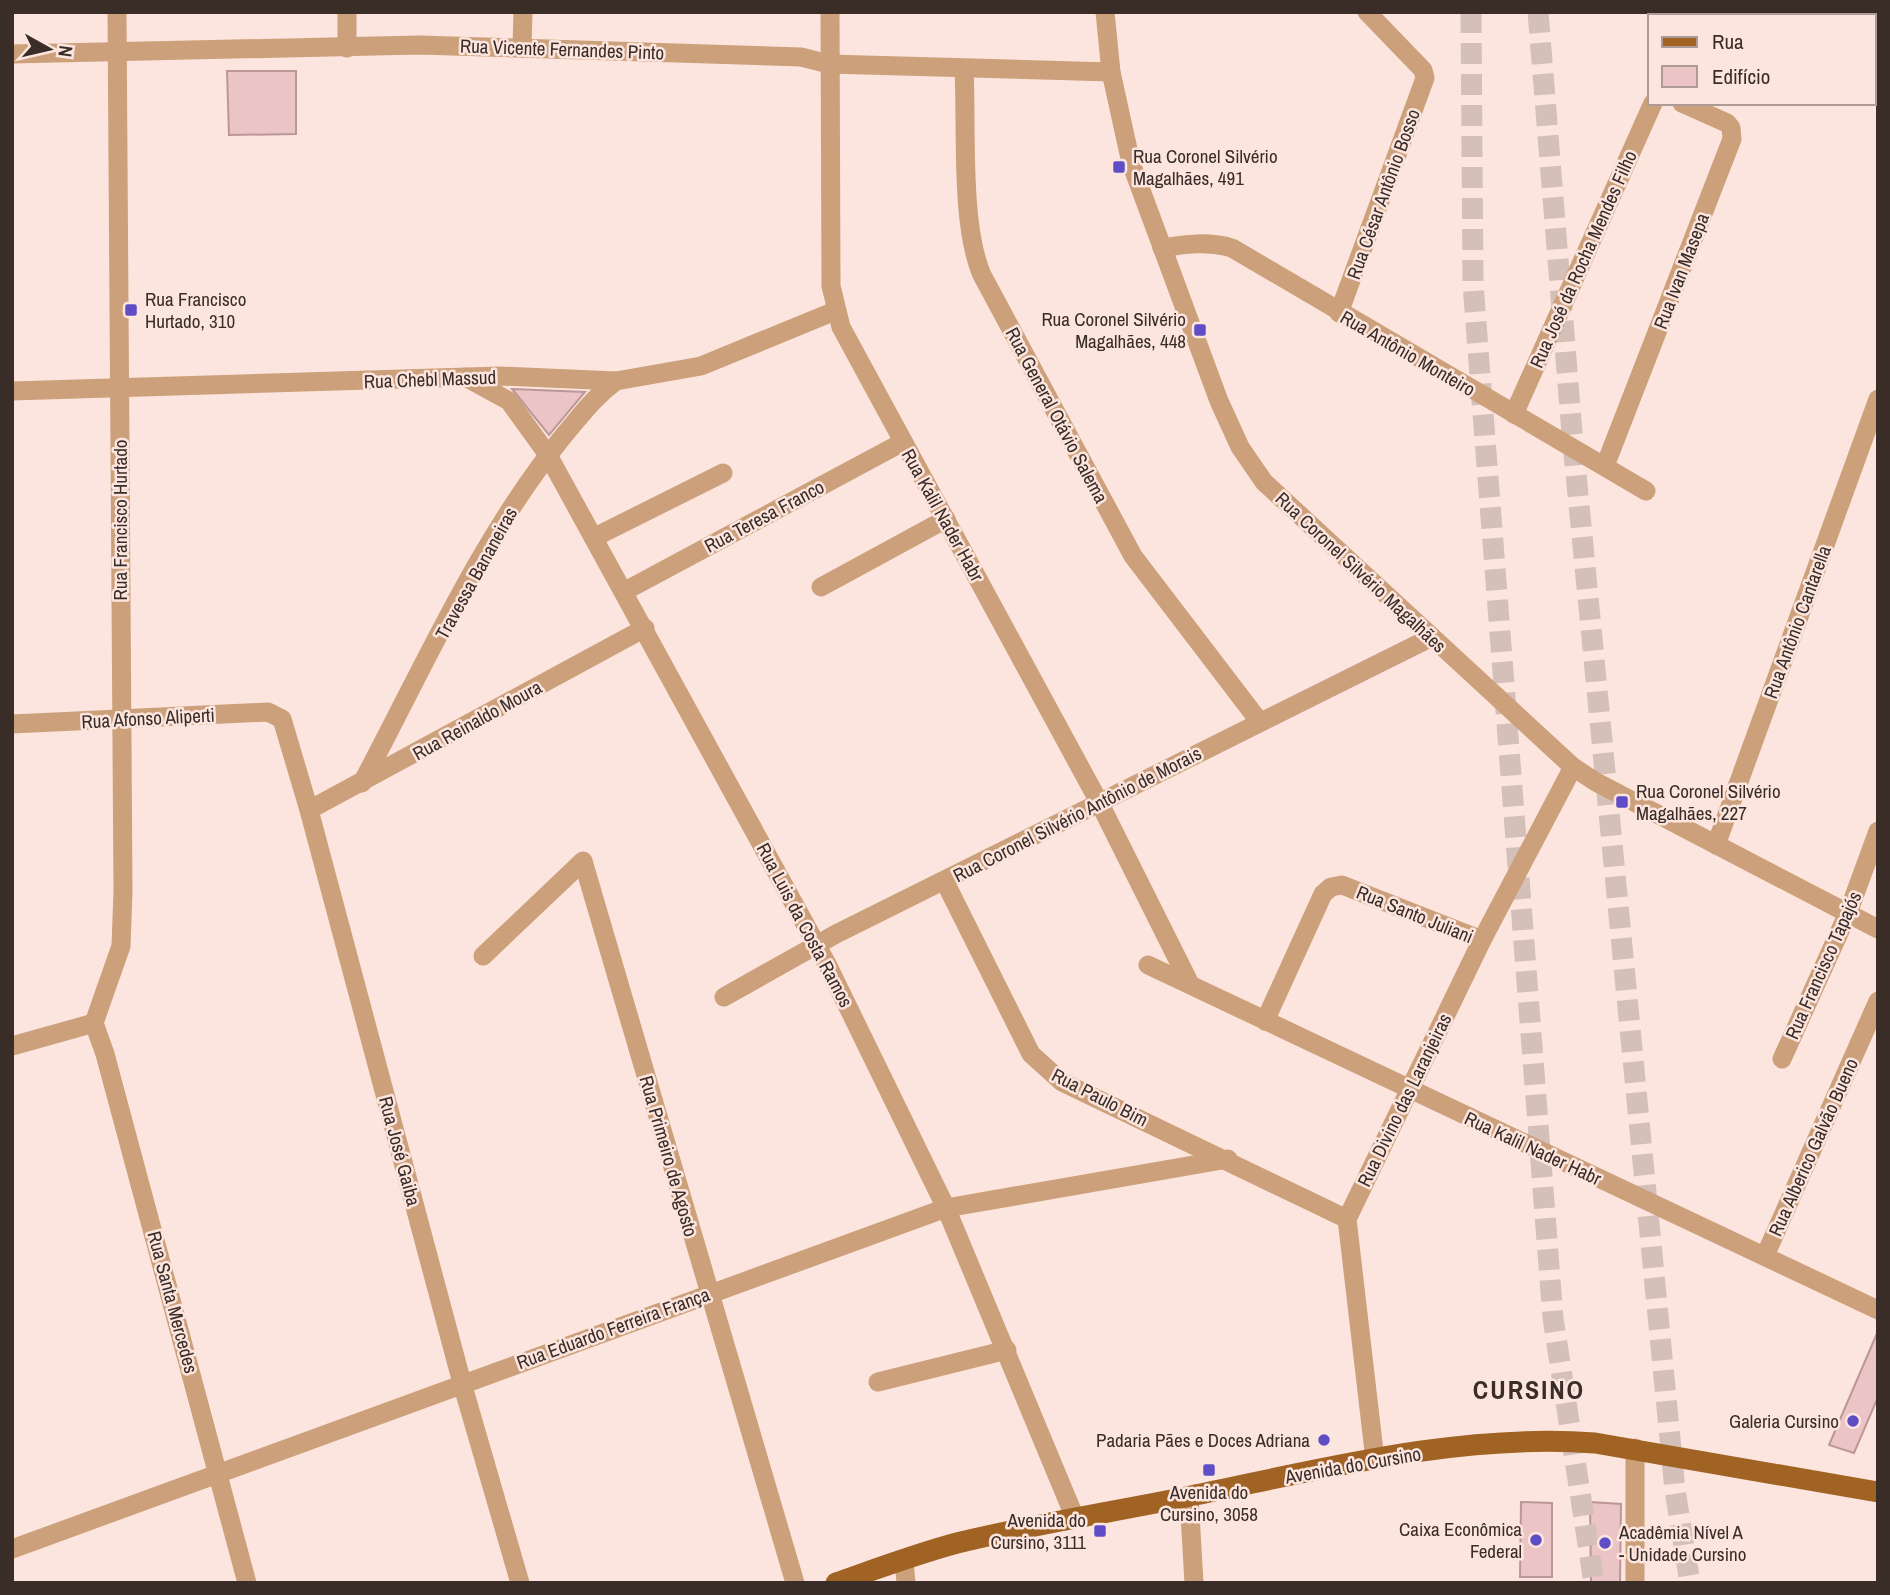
<svg xmlns="http://www.w3.org/2000/svg" width="1890" height="1595" viewBox="0 0 1890 1595" font-family="'Archivo Narrow',sans-serif">
  <rect width="100%" height="100%" fill="#fbe5de"/>
  <g fill="#ebc4c5" stroke="#bc9798" stroke-width="2">
    <polygon points="227,71 296,71 296,134 229,135"/>
    <polygon points="512,389 585,392 549,435"/>
    <polygon points="1878,1331 1878,1397 1854,1453 1829,1445"/>
    <polygon points="1521,1502 1552,1503 1552,1577 1520,1577"/>
    <polygon points="1590,1502 1621,1504 1620,1583 1591,1583"/>
  </g>
  <g fill="none" stroke-linecap="round" stroke-linejoin="round">
    <g stroke="#d4c0b9" stroke-width="21" stroke-dasharray="21 10" stroke-linecap="butt">
      <polyline points="1471,12 1473,284 1553,1318 1594,1583"/>
      <polyline points="1538,12 1572,433 1675,1490 1690,1583"/>
    </g>
    <g stroke="#cca07a" stroke-width="19">
      <polyline points="830,12 831,286 841,327 1099,802 1190,984"/>
      <polyline points="1105,12 1111,72 1131,163 1219,401 1240,447 1264,482 1573,767 1596,782 1878,929"/>
      <polyline points="1690,16 1691,12"/>
      <polyline points="522,46 523,12"/>
      <polyline points="347,48 347,12"/>
      <polyline points="12,54 419,45 801,57 829,64 1111,72"/>
      <path d="M964 69C967 126 960 225 982 275L1133 556 1259 721"/>
      <path d="M1162 248C1186 244 1209 241 1232 248L1646 491"/>
      <polyline points="1339,313 1425,78 1423,70 1367,12"/>
      <polyline points="465,377 509,401 548,455 827,964 946,1208 1075,1518"/>
      <polyline points="12,391 500,376 616,381 701,366 835,311"/>
      <polyline points="1514,414 1653,103"/>
      <polyline points="1605,466 1732,139 1731,128 1727,123 1682,103"/>
      <polyline points="595,537 723,473"/>
      <polyline points="821,587 946,519"/>
      <polyline points="625,591 903,442"/>
      <polyline points="12,724 268,712 282,719 309,810 462,1383 520,1583"/>
      <path d="M362 783C425 665 480 538 565 434 582 414 595 396 616 381"/>
      <polyline points="309,810 645,628"/>
      <polyline points="1716,845 1878,399"/>
      <polyline points="945,882 1031,1054 1062,1082 1347,1219"/>
      <polyline points="483,956 583,861 795,1583"/>
      <polyline points="1148,965 1878,1310"/>
      <polyline points="724,997 836,934 1432,637"/>
      <polyline points="1265,1021 1323,894 1331,887 1342,885 1482,940"/>
      <polyline points="94,1023 121,946 123,891 117,12"/>
      <polyline points="94,1023 105,1054 247,1583"/>
      <polyline points="12,1046 94,1023"/>
      <polyline points="1782,1059 1848,913 1878,831"/>
      <polyline points="1765,1256 1878,1001"/>
      <polyline points="878,1382 1007,1350"/>
      <polyline points="1635,1448 1635,1583"/>
      <polyline points="1375,1460 1347,1219 1482,940 1573,767"/>
      <polyline points="1189,1497 1194,1583"/>
      <polyline points="12,1549 946,1208 1228,1159"/>
      <polyline points="904,1560 906,1583"/>
    </g>
    <path stroke="#a16324" stroke-width="21" d="M836 1583C876 1569 916 1554 957 1543 1034 1524 1113 1512 1191 1496 1323 1469 1460 1433 1595 1443L1878 1492"/>
  </g>
  <g fill="#5f4dc5" stroke="#fbe5de" stroke-width="2.5">
    <rect x="1112" y="160" width="14" height="14" rx="3.5"/>
    <rect x="124" y="303" width="14" height="14" rx="3.5"/>
    <rect x="1193" y="323" width="14" height="14" rx="3.5"/>
    <rect x="1615" y="795" width="14" height="14" rx="3.5"/>
    <circle cx="1853" cy="1421" r="7"/>
    <circle cx="1324" cy="1440" r="7"/>
    <rect x="1202" y="1463" width="14" height="14" rx="3.5"/>
    <rect x="1093" y="1524" width="14" height="14" rx="3.5"/>
    <circle cx="1536" cy="1540" r="7"/>
    <circle cx="1605" cy="1543" r="7"/>
  </g>
  <g text-anchor="middle" stroke-width="5" stroke-linejoin="round" paint-order="stroke">
    <g font-size="19" fill="#3a2c27" stroke="#fbe5de">
      <text transform="translate(562 49) rotate(2)" y="7">Rua Vicente Fernandes Pinto</text>
      <text transform="translate(1383 194) rotate(-70)" y="7">Rua César Antônio Bosso</text>
      <text transform="translate(1583 259) rotate(-66)" y="7">Rua José da Rocha Mendes Filho</text>
      <text transform="translate(1681 271) rotate(-69)" y="7">Rua Ivan Masepa</text>
      <text transform="translate(1408 353) rotate(30)" y="7">Rua Antônio Monteiro</text>
      <text transform="translate(430 379) rotate(-2)" y="7">Rua Chebl Massud</text>
      <text transform="translate(1057 415) rotate(62)" y="7">Rua General Otávio Salema</text>
      <text transform="translate(943 515) rotate(61)" y="7">Rua Kalil Nader Habr</text>
      <text transform="translate(764 516) rotate(-28)" y="7">Rua Teresa Franco</text>
      <text transform="translate(120 520) rotate(-90)" y="7">Rua Francisco Hurtado</text>
      <text transform="translate(1361 572) rotate(43)" y="7">Rua Coronel Silvério Magalhães</text>
      <text transform="translate(476 573) rotate(-61)" y="7">Travessa Bananeiras</text>
      <text transform="translate(1797 622) rotate(-70)" y="7">Rua Antônio Cantarella</text>
      <text transform="translate(148 718) rotate(-3)" y="7">Rua Afonso Aliperti</text>
      <text transform="translate(477 720) rotate(-29)" y="7">Rua Reinaldo Moura</text>
      <text transform="translate(1077 814) rotate(-27)" y="7">Rua Coronel Silvério Antônio de Morais</text>
      <text transform="translate(1415 914) rotate(22)" y="7">Rua Santo Juliani</text>
      <text transform="translate(805 925) rotate(62)" y="7">Rua Luis da Costa Ramos</text>
      <text transform="translate(1823 965) rotate(-66)" y="7">Rua Francisco Tapajós</text>
      <text transform="translate(1100 1097) rotate(27)" y="7">Rua Paulo Bim</text>
      <text transform="translate(1404 1100) rotate(-64)" y="7">Rua Divino das Laranjeiras</text>
      <text transform="translate(1813 1147) rotate(-66)" y="7">Rua Alberico Galvão Bueno</text>
      <text transform="translate(1533 1148) rotate(25)" y="7">Rua Kalil Nader Habr</text>
      <text transform="translate(400 1151) rotate(75)" y="7">Rua José Gaiba</text>
      <text transform="translate(669 1156) rotate(74)" y="7">Rua Primeiro de Agosto</text>
      <text transform="translate(173 1302) rotate(75)" y="7">Rua Santa Mercedes</text>
      <text transform="translate(613 1328) rotate(-20)" y="7">Rua Eduardo Ferreira França</text>
      <text transform="translate(1353 1465) rotate(-10)" y="7">Avenida do Cursino</text>
    </g>
    <g font-size="19" fill="#3a2c27" stroke="#fbe5de" text-anchor="end">
      <text x="1133" y="163" text-anchor="start">Rua Coronel Silvério<tspan x="1133" dy="22">Magalhães, 491</tspan></text>
      <text x="145" y="306" text-anchor="start">Rua Francisco<tspan x="145" dy="22">Hurtado, 310</tspan></text>
      <text x="1186" y="326">Rua Coronel Silvério<tspan x="1186" dy="22">Magalhães, 448</tspan></text>
      <text x="1636" y="798" text-anchor="start">Rua Coronel Silvério<tspan x="1636" dy="22">Magalhães, 227</tspan></text>
      <text x="1839" y="1428">Galeria Cursino</text>
      <text x="1310" y="1447">Padaria Pães e Doces Adriana</text>
      <text x="1209" y="1499" text-anchor="middle">Avenida do<tspan x="1209" dy="22">Cursino, 3058</tspan></text>
      <text x="1086" y="1527">Avenida do<tspan x="1086" dy="22">Cursino, 3111</tspan></text>
      <text x="1522" y="1536">Caixa Econômica<tspan x="1522" dy="22">Federal</tspan></text>
      <text x="1619" y="1539" text-anchor="start">Acadêmia Nível A<tspan x="1619" dy="22">- Unidade Cursino</tspan></text>
    </g>
    <g font-size="26" font-weight="bold" letter-spacing="2" fill="#3a2c27" stroke="#fbe5de">
      <text x="1529" y="1399">CURSINO</text>
    </g>
  </g>
  <rect width="1890" height="1595" fill="none" stroke="#3a2c27" stroke-width="28"/>
  <rect x="1648" y="14" width="228" height="91" fill="#fbe5de" stroke="#ae9b95" stroke-width="2"/>
  <rect x="1662" y="37" width="35" height="10" fill="#a16324" stroke="#ae9b95" stroke-width="2"/>
  <text x="1712" y="49" font-size="21" fill="#3a2c27">Rua</text>
  <rect x="1662" y="66" width="35" height="21" fill="#ebc4c5" stroke="#ae9b95" stroke-width="2"/>
  <text x="1712" y="84" font-size="21" fill="#3a2c27">Edifício</text>
  <g transform="translate(49 49) rotate(98)" stroke="#fbe5de" stroke-width="5" paint-order="stroke">
  <path d="M0-5L12 26L0 18L-12 26Z" fill="#3a2c27"/>
  <text y="-10" font-size="19" font-weight="bold" text-anchor="middle" fill="#3a2c27">N</text>
  </g>
</svg>
